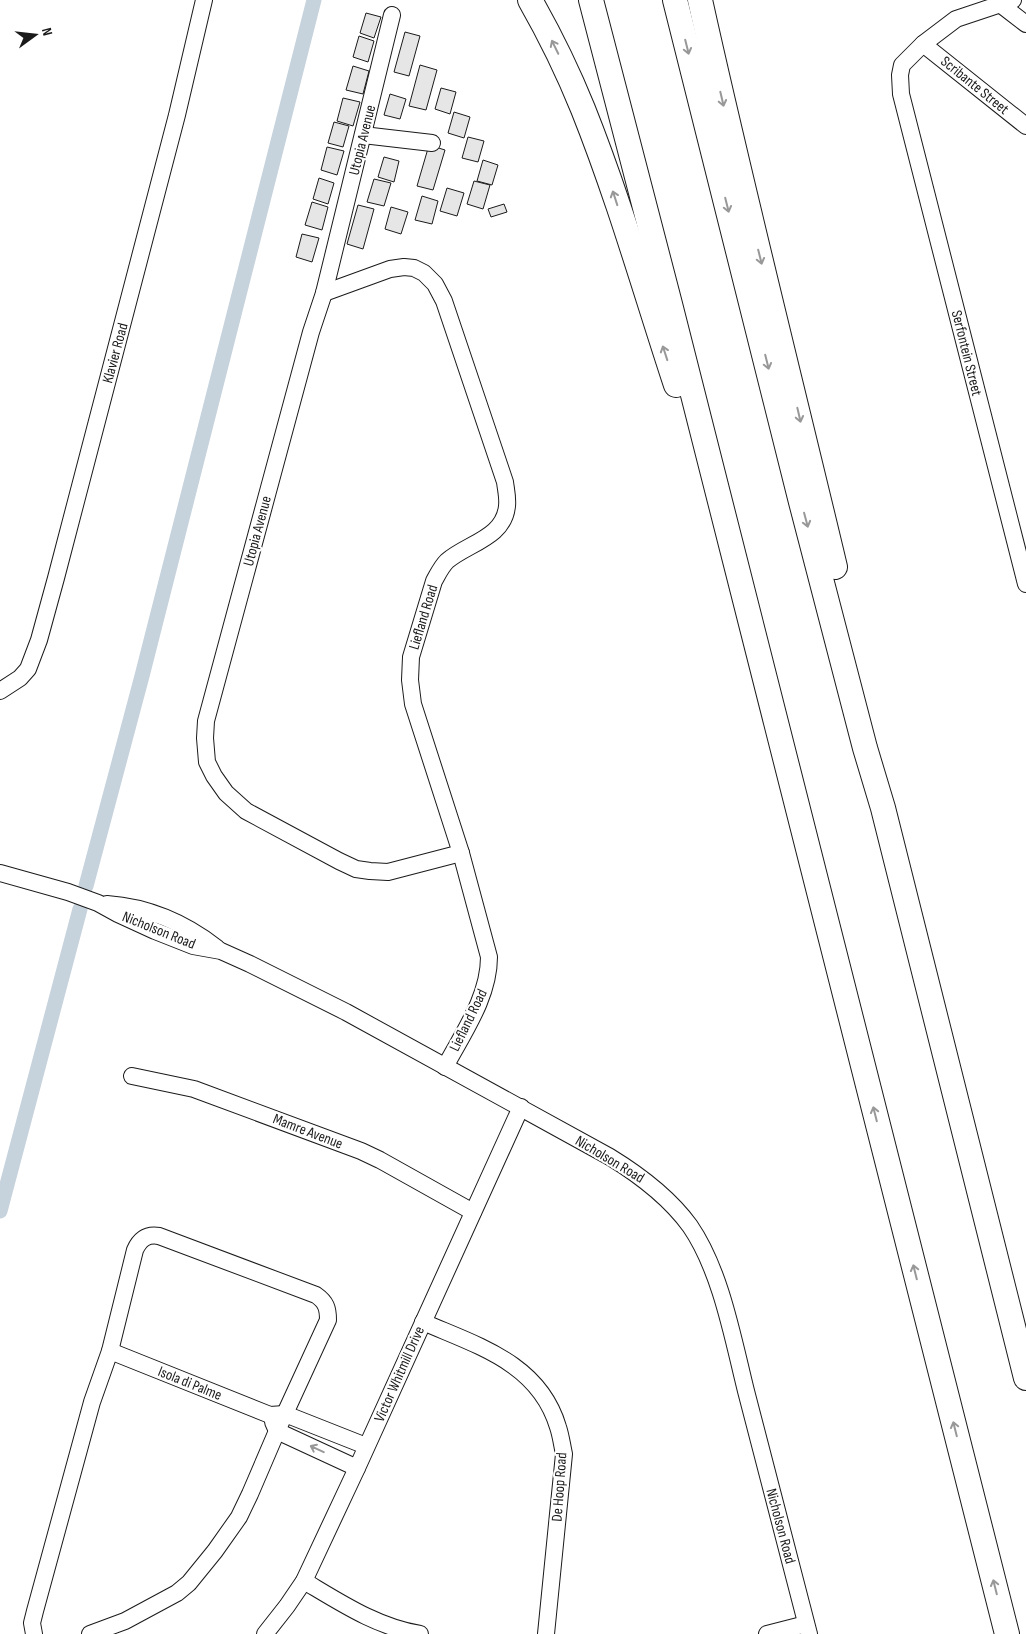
<svg xmlns="http://www.w3.org/2000/svg" width="1026" height="1634" viewBox="0 0 1026 1634" font-family="'Sofia Sans Condensed',sans-serif">
  <rect width="100%" height="100%" fill="#fff"/>
  <g fill="none" stroke-linecap="round" stroke-linejoin="round">
    <g stroke="#c6d2dc" stroke-width="15">
      <polyline points="86,886 142,676 314,0"/>
      <polyline points="0,1211 80,909"/>
    </g>
  </g>
  <g fill="#e6e6e6" stroke="#1a1a1a">
    <polygon points="366,13 381,17 374,38 360,33"/>
    <polygon points="405,32 420,36 409,76 394,72"/>
    <polygon points="359,36 374,41 368,62 353,57"/>
    <polygon points="420,65 437,70 426,110 409,106"/>
    <polygon points="353,66 369,71 363,94 346,90"/>
    <polygon points="441,88 456,92 450,114 435,109"/>
    <polygon points="390,94 406,99 400,119 384,115"/>
    <polygon points="343,98 360,102 353,126 337,121"/>
    <polygon points="454,112 470,117 464,138 448,133"/>
    <polygon points="334,122 349,126 343,147 328,143"/>
    <polygon points="468,137 484,141 478,162 462,158"/>
    <polygon points="429,145 445,150 433,190 417,186"/>
    <polygon points="327,147 344,151 337,175 321,170"/>
    <polygon points="384,157 399,161 394,182 378,177"/>
    <polygon points="483,160 498,165 492,185 477,181"/>
    <polygon points="319,178 334,183 328,204 313,199"/>
    <polygon points="374,179 391,183 384,206 367,202"/>
    <polygon points="474,181 490,185 483,209 467,204"/>
    <polygon points="447,188 464,193 457,216 440,211"/>
    <polygon points="422,196 438,201 432,224 415,220"/>
    <polygon points="312,202 328,207 322,230 305,225"/>
    <polygon points="504,204 507,212 491,217 488,209"/>
    <polygon points="358,205 374,209 363,249 347,244"/>
    <polygon points="391,207 408,212 401,234 385,229"/>
    <polygon points="302,234 319,238 312,262 296,257"/>
  </g>
  <g fill="none" stroke-linecap="round" stroke-linejoin="round">
    <defs>
      <g id="minor">
        <polyline points="1013,0 956,19 923,44 902,65 900,75 901,94 1026,584"/>
        <polyline points="1000,4 1026,24"/>
        <polyline points="392,15 324,293 311,332 206,721 205,738 207,762 214,776 226,793 246,811 339,861 356,869 370,871 388,872 461,853"/>
        <polyline points="923,44 1026,126"/>
        <polyline points="363,135 432,143"/>
        <path d="M324 293 390 269 404 267 414 268 424 273 435 284 444 301 505 482C506 490 508 498 507 506 504 538 468 543 447 561 441 567 438 574 434 581L411 657 410 680 413 704 461 853 489 957C489 997 463 1033 445 1067"/>
        <polyline points="0,691 20,678 28,669 39,640 56,578 177,115 204,0"/>
        <path d="M0 873 68 892 98 903 118 914 155 931 193 946 221 951 250 964 346 1012 610 1157C641 1176 669 1197 690 1226 721 1271 733 1339 746 1391 767 1472 788 1553 809 1634"/>
        <path d="M107 904C149 907 185 923 217 948"/>
        <polyline points="132,1076 194,1089 361,1151 380,1160 473,1212"/>
        <path d="M423 1322C478 1346 539 1363 558 1427 561 1436 562 1445 564 1454L546 1634"/>
        <polyline points="110,1351 270,1415 285,1414 366,1446"/>
        <polyline points="273,1422 277,1431 357,1468"/>
        <path d="M304 1581C341 1603 377 1627 420 1634"/>
        <path d="M34 1634 32 1623 35 1611 92 1402 110 1351 135 1250C140 1239 147 1234 159 1236L316 1295C326 1302 328 1308 328 1320L277 1431 250 1494 239 1517 215 1551 189 1583 177 1593 125 1621 90 1634"/>
        <polyline points="265,1634 287,1606 304,1581 357,1468 521,1107"/>
        <polyline points="767,1634 806,1624"/>
      </g>
      <g id="highway">
        <path d="M530 0C550 35 568 72 583 109 619 199 646 294 676 385"/>
        <polyline points="591,0 670,304 1007,1634"/>
        <polyline points="675,0 801,502 865,748 883,808 1026,1378"/>
        <path d="M700 0C742 190 790 378 835 567"/>
      </g>
    </defs>
    <use href="#minor" stroke="#1a1a1a" stroke-width="18"/>
    <use href="#highway" stroke="#1a1a1a" stroke-width="26"/>
    <use href="#minor" stroke="#fff" stroke-width="16"/>
    <use href="#highway" stroke="#fff" stroke-width="24"/>
  </g>
  <defs><path id="oneway-shaft" d="M-6 0H5M1.5-3L5.5 0L1.5 3" fill="none" stroke-width="1.6" stroke-linecap="round" stroke-linejoin="round" transform="scale(1.25)"/></defs>
  <g stroke="#989898">
    <use href="#oneway-shaft" transform="translate(555 47) rotate(-116)"/>
    <use href="#oneway-shaft" transform="translate(687 47) rotate(76)"/>
    <use href="#oneway-shaft" transform="translate(722 99) rotate(77)"/>
    <use href="#oneway-shaft" transform="translate(615 198) rotate(-108)"/>
    <use href="#oneway-shaft" transform="translate(727 205) rotate(76)"/>
    <use href="#oneway-shaft" transform="translate(760 257) rotate(76)"/>
    <use href="#oneway-shaft" transform="translate(665 353) rotate(-108)"/>
    <use href="#oneway-shaft" transform="translate(767 362) rotate(76)"/>
    <use href="#oneway-shaft" transform="translate(799 415) rotate(77)"/>
    <use href="#oneway-shaft" transform="translate(806 520) rotate(75)"/>
    <use href="#oneway-shaft" transform="translate(875 1114) rotate(-104)"/>
    <use href="#oneway-shaft" transform="translate(915 1272) rotate(-104)"/>
    <use href="#oneway-shaft" transform="translate(955 1429) rotate(-104)"/>
    <use href="#oneway-shaft" transform="translate(317 1449) rotate(-155)"/>
    <use href="#oneway-shaft" transform="translate(995 1587) rotate(-104)"/>
  </g>
  <g text-anchor="middle" stroke-width="4" stroke-linejoin="round" paint-order="stroke">
    <g font-size="15" fill="#1a1a1a" stroke="#fff">
      <text transform="translate(975 85) rotate(39)" y="5">Scribante Street</text>
      <text transform="translate(362 140) rotate(-76)" y="5">Utopia Avenue</text>
      <text transform="translate(115 353) rotate(-75)" y="5">Klavier Road</text>
      <text transform="translate(967 353) rotate(76)" y="5">Serfontein Street</text>
      <text transform="translate(257 531) rotate(-75)" y="5">Utopia Avenue</text>
      <text transform="translate(423 617) rotate(-73)" y="5">Liefland Road</text>
      <text transform="translate(159 930) rotate(22)" y="5">Nicholson Road</text>
      <text transform="translate(468 1020) rotate(-64)" y="5">Liefland Road</text>
      <text transform="translate(308 1131) rotate(21)" y="5">Mamre Avenue</text>
      <text transform="translate(610 1159) rotate(31)" y="5">Nicholson Road</text>
      <text transform="translate(399 1374) rotate(-66)" y="5">Victor Whitmill Drive</text>
      <text transform="translate(190 1383) rotate(22)" y="5">Isola di Palme</text>
      <text transform="translate(559 1487) rotate(-86)" y="5">De Hoop Road</text>
      <text transform="translate(781 1526) rotate(75)" y="5">Nicholson Road</text>
    </g>
  </g>
  <g transform="translate(35 35) rotate(75)" stroke="#ffffff" stroke-width="4" paint-order="stroke">
  <path d="M0-4L9 19L0 12L-9 19Z" fill="#1a1a1a"/>
  <text y="-8" font-size="14" font-weight="bold" text-anchor="middle" fill="#1a1a1a">N</text>
  </g>
</svg>
